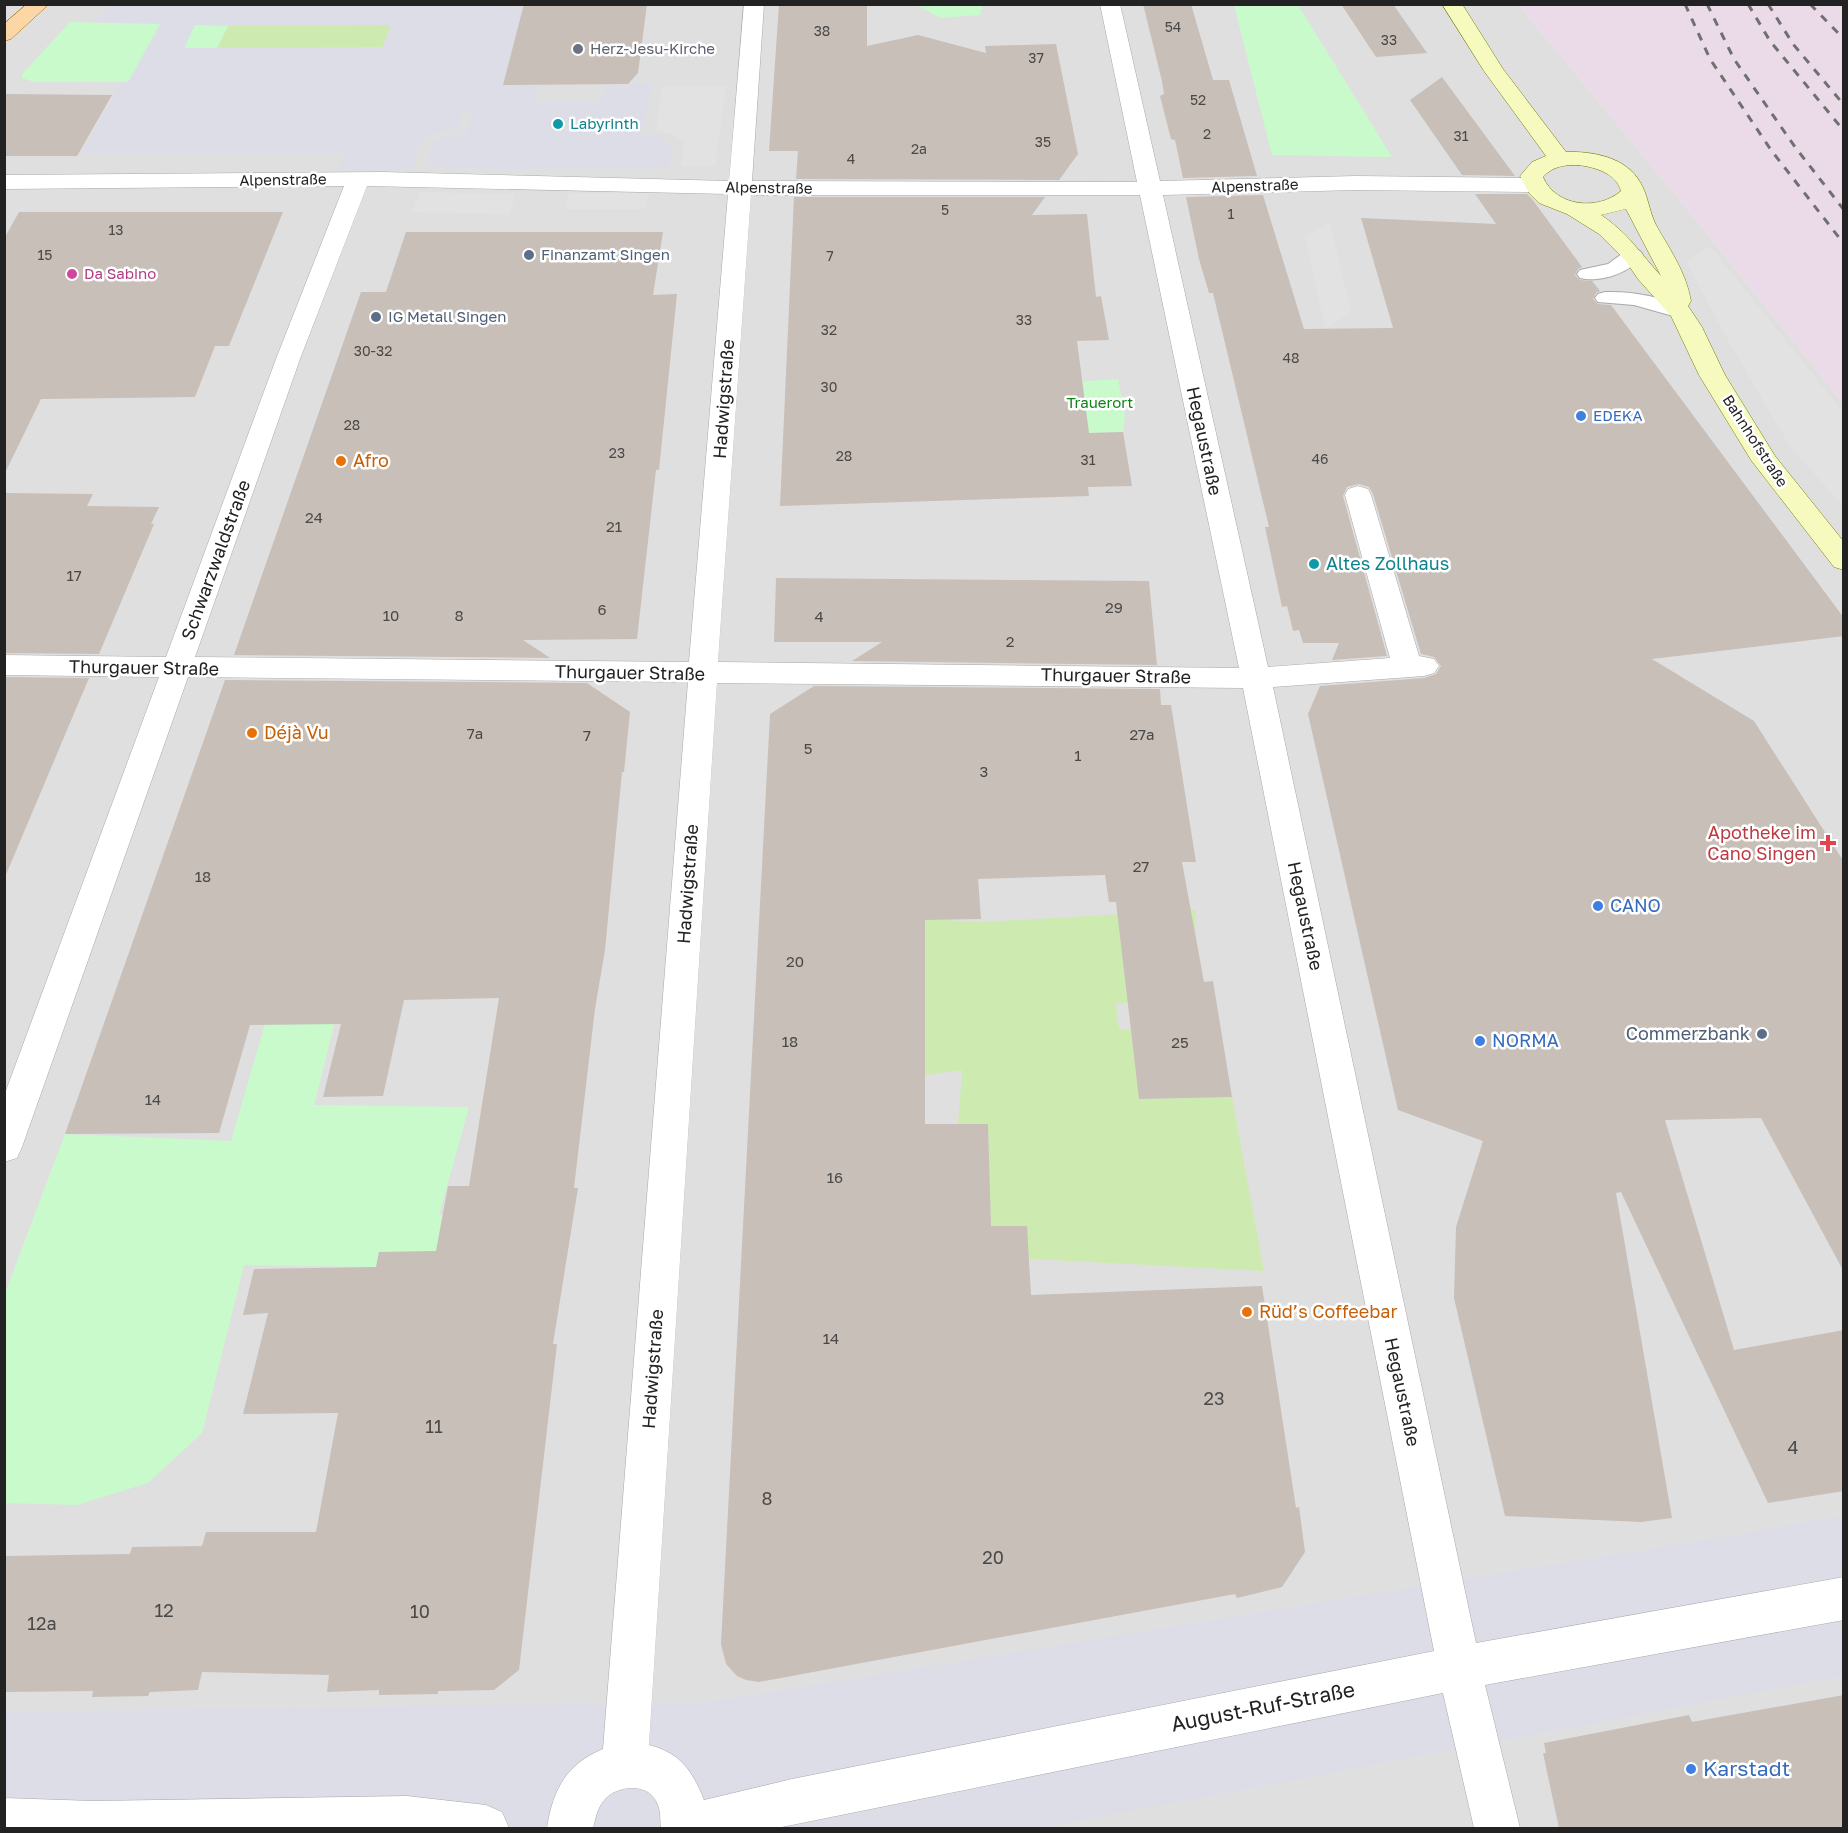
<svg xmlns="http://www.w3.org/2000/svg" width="1848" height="1833" viewBox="0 0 1848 1833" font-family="'Golos Text',sans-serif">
  <rect width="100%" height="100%" fill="#f2efe9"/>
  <polygon fill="#e0dfdf" points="5,5 1519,5 1698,222 1843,403 1843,1828 5,1828"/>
  <polygon fill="#ebdbe8" points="1519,5 1843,5 1843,403 1698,222"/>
  <g fill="#cdebb0">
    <polygon points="391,25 382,48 217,48 228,26"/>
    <polygon points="1196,910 1196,965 1128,1003 1116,1004 1119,1029 1131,1029 1139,1099 1232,1097 1264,1271 1029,1259 1026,1226 991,1226 988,1124 958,1124 962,1070 924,1075 925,919 980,922"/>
  </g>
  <g fill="#c8facc">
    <polygon points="917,5 983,5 980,15 940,18"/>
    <polygon points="1234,5 1298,5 1392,157 1272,155"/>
    <polygon points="70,22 160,24 128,82 34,82 22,78 22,74"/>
    <polygon points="195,25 228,26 217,48 183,48"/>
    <polygon points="1118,379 1125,416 1123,432 1089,433 1043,384"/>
    <polygon points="340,1001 314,1105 469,1107 439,1215 472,1213 467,1251 379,1252 376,1267 244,1265 202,1433 148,1483 77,1505 5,1503 4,1296 65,1134 231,1141 271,1003"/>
  </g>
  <g fill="#e2e2e2">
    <polygon points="662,86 726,86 715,166 681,166 684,142 674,135 656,130"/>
    <polygon points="420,192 516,194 509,214 412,212"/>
    <polygon points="569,193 649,193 645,209 565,209"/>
    <polygon points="1330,223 1351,312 1325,329 1305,236"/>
    <polygon points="1710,246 1843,412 1843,506 1789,445 1725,335 1686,261"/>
  </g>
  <g fill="#dddde8" fill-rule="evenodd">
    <path d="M391 4H509V9H532L516 55 510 56 506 74 537 84 535 102H602L606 86H628L629 82 652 84 641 135 657 136 672 145 669 168 497 169 427 166 430 148 433 142 449 136 466 134 471 112 463 113 458 129 430 135 422 139 417 145 414 169 337 170 343 153 81 154 121 83 129 82 163 23 94 22 113 5ZM195 25H390L391 26 383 47 184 48Z"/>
    <polygon points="1843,1516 1843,1676 1041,1828 5,1828 4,1712 710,1702 1728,1536"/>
  </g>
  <g fill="#c7bfb8">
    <polygon points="524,4 647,4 638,73 628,84 503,85"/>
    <polygon points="779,4 867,4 867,46 918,35 986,53 985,46 1056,44 1078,154 1059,180 796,179 798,151 769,151"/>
    <polygon points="1143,4 1191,4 1213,80 1229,80 1257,176 1183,178 1175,140 1171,139 1160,96 1164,94 1162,81"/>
    <polygon points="1341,4 1393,4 1427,53 1376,57"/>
    <polygon points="1442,77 1515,176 1462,175 1410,100"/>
    <polygon points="4,94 112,95 77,156 4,156"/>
    <polygon points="1475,194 1527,194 1532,199 1582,267 1578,269 1575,275 1580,280 1592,281 1600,291 1596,293 1593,299 1598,304 1611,305 1844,618 1844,636 1652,659 1754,721 1844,862 1844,1272 1761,1118 1665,1120 1734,1350 1844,1330 1844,1491 1768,1503 1621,1192 1616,1193 1672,1518 1641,1522 1505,1516 1454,1298 1456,1227 1483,1141 1398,1110 1308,714 1320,686 1424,678 1436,674 1441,666 1434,657 1421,654 1373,494 1369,487 1359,484 1347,487 1343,496 1387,656 1332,660 1339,643 1303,643 1299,630 1293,631 1287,606 1282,607 1265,527 1269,527 1213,293 1209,293 1199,259 1186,197 1263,195 1304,329 1393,328 1361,218 1496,224"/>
    <polygon points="794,197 1045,197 1032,215 1087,214 1096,297 1101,296 1109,340 1077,341 1089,433 1123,432 1132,486 1088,487 1089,496 780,506"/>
    <polygon points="19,212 283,212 229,346 215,346 195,397 41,399 4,475 4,239"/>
    <polygon points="406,232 663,232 653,295 677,294 659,470 656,470 637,639 523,640 550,658 234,655 361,292 386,292"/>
    <polygon points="4,493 93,494 87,506 159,507 151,524 154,524 99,654 4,653"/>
    <polygon points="776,578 1149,581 1157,665 852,661 882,642 774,642"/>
    <polygon points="4,677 89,678 5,877 4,877"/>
    <polygon points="225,680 587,683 630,712 624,772 622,772 605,950 595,1009 574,1188 578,1188 553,1344 557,1344 519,1670 494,1690 438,1691 438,1694 379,1695 379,1690 327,1692 329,1675 202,1672 198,1690 150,1692 148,1696 92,1697 93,1691 4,1692 4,1556 130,1554 132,1547 202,1546 206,1532 316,1532 338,1413 243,1414 268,1313 243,1315 254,1269 376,1267 379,1252 436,1251 448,1186 469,1186 499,998 404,1000 383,1096 323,1097 341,1024 250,1025 219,1133 65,1134"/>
    <polygon points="814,686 1160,689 1161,705 1171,705 1196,862 1182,862 1204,982 1213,981 1232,1097 1139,1099 1116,902 1109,902 1105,875 978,879 981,919 925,920 925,1124 988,1124 991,1226 1027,1226 1031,1295 1262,1286 1296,1508 1299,1507 1305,1552 1282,1587 1237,1598 1235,1594 759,1682 746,1680 737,1676 726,1664 721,1644 770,714"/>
    <polygon points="1844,1695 1844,1828 1559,1828 1543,1753 1546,1753 1544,1743 1689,1715 1692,1722"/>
  </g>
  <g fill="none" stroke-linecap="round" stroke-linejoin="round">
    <defs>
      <g id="lane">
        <path d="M1633 249 1640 251 1643 255C1631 273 1600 283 1580 278L1577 274 1580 270 1608 264 1626 251Z"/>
        <path d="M1605 292C1634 291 1661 297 1687 308L1690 312 1687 316 1680 318 1634 305 1598 302 1595 298 1598 294Z"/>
      </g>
      <g id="street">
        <path d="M744 4H764L752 181 1137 182 1100 4H1120L1160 181 1356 176 1533 178 1541 180 1544 185 1541 190 1533 192 1356 190 1163 195 1268 667 1390 658 1345 495 1348 489 1358 486 1368 489 1371 495 1419 656 1434 659 1439 666 1434 673 1424 676 1273 687 1476 1643 1844 1577V1620L1485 1685 1520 1828H1474L1443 1693 777 1828H661C660 1821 661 1812 658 1805 651 1783 620 1784 606 1798 597 1807 596 1817 593 1828H547C553 1790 566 1764 603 1749L688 682 188 677 22 1147 17 1158 4 1162V1096L159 677 4 675V655L166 657 276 359 344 186 4 189V175L382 172 729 181ZM367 186 728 194 689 662 195 657 300 359ZM751 195H1140L1239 668 718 662ZM717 683 1243 688 1434 1651 792 1779 704 1800C692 1770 680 1753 649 1745Z"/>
        <polygon points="407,1796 486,1805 502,1812 509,1828 4,1828 4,1798 93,1801"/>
      </g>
      <path id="secondary" d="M1442 4H1462L1503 69 1566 152C1592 151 1626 157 1640 182 1648 195 1649 211 1656 225 1670 250 1686 272 1691 301L1688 306 1702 327 1725 375 1775 456 1844 542V570L1834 567 1751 460 1699 375 1671 316 1638 279 1625 260 1599 234 1567 214 1539 203 1529 193 1520 176 1532 162 1546 156 1484 71ZM1578 165C1595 167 1616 173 1621 191 1598 211 1556 207 1543 177 1553 166 1564 165 1578 165ZM1626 209 1661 276C1641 254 1627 232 1601 215Z"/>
      <polygon id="primary" points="27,4 49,4 11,39 4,41 4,24"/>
    </defs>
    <use href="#lane" stroke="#a9a9a9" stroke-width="2"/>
    <use href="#street" stroke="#a9a9a9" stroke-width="1"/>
    <use href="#secondary" stroke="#707d05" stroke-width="1"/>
    <use href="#primary" stroke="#a06b00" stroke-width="1"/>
    <use href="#lane" fill="#fff" fill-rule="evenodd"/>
    <use href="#street" fill="#fff" fill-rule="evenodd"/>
    <use href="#secondary" fill="#f7fabf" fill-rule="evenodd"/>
    <use href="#primary" fill="#fcd6a4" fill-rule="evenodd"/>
    <g stroke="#707070" stroke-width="3" stroke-dasharray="8 8" stroke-linecap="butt">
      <polyline points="1685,4 1710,59 1771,150 1844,244"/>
      <polyline points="1707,4 1734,59 1795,147 1844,210"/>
      <polyline points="1748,4 1770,41 1844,131"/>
      <polyline points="1768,4 1793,44 1844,105"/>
      <polyline points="1810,4 1844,39"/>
    </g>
  </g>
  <circle fill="#6b7280" stroke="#fff" stroke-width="2" cx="578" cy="49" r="6"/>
  <g fill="#0f9aa8" stroke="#fff" stroke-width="2">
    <circle cx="558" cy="124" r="6"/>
    <circle cx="1314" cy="564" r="6"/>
  </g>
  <g fill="#5c6f8a" stroke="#fff" stroke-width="2">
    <circle cx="529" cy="255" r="6"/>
    <circle cx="376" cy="317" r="6"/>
    <circle cx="1762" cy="1034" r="6"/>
  </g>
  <circle fill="#d1479c" stroke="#fff" stroke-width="2" cx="72" cy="274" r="6"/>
  <g fill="#3f7fe0" stroke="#fff" stroke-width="2">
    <circle cx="1581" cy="416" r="6"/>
    <circle cx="1598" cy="906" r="6"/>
    <circle cx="1480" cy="1041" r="6"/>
    <circle cx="1691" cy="1769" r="6"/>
  </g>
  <g fill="#e8710a" stroke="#fff" stroke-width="2">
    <circle cx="341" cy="461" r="6"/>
    <circle cx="252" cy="733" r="6"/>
    <circle cx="1247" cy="1312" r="6"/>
  </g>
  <path fill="#e0444e" stroke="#fff" stroke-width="2" d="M1825 834h6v6h6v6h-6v6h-6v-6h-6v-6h6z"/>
  <g text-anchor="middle" stroke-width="5" stroke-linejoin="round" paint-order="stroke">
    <g font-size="14" fill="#4b4948">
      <text x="1173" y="32">54</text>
      <text x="822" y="36">38</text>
      <text x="1389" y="45">33</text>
      <text x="1036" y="63">37</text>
      <text x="1198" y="105">52</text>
      <text x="1207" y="139">2</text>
      <text x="1461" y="141">31</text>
      <text x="1043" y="147">35</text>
      <text x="919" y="154">2a</text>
      <text x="851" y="164">4</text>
      <text x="945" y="215">5</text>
      <text x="1231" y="219">1</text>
      <text x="116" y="235">13</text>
      <text x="45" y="260">15</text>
      <text x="830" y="261">7</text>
      <text x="1024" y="325">33</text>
      <text x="829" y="335">32</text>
      <text x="373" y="356">30-32</text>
      <text x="1291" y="363">48</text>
      <text x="829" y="392">30</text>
      <text x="352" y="430">28</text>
      <text x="617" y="458">23</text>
      <text x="844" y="461">28</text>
      <text x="1320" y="464">46</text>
      <text x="1088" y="465">31</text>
    </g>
    <g font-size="15" fill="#5b616d" stroke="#fff" text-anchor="start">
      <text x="590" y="54">Herz-Jesu-Kirche</text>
    </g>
    <g font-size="15" fill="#0d838f" stroke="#fff" text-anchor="start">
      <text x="570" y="129">Labyrinth</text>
    </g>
    <g font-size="15" fill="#222" stroke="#fff">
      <text transform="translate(283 180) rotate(-1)" y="5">Alpenstraße</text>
      <text transform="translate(1255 186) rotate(-2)" y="5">Alpenstraße</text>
      <text transform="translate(769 188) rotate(1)" y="5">Alpenstraße</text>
      <text transform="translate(1755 441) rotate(57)" y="5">Bahnhofstraße</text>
    </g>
    <g font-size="15" fill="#4e5e75" stroke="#fff" text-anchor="start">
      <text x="541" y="260">Finanzamt Singen</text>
      <text x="388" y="322">IG Metall Singen</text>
    </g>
    <g font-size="15" fill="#b23c85" stroke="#fff" text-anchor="start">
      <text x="84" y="279">Da Sabino</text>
    </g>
    <g font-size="15" fill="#0c8416" stroke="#fff">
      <text x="1100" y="408">Trauerort</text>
    </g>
    <g font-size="15" fill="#366cbe" stroke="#fff" text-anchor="start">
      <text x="1593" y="421">EDEKA</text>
    </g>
    <g font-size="15" fill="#4b4948">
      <text x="314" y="523">24</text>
      <text x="614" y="532">21</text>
      <text x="74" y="581">17</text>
      <text x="1114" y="613">29</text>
      <text x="602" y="615">6</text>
      <text x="391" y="621">10</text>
      <text x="459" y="621">8</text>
      <text x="819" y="622">4</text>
      <text x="1010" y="647">2</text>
      <text x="475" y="739">7a</text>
      <text x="1142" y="740">27a</text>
      <text x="587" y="741">7</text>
      <text x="808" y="754">5</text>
      <text x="1078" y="761">1</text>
      <text x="984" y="777">3</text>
      <text x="1141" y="872">27</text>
      <text x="203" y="882">18</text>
      <text x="795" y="967">20</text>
      <text x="790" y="1047">18</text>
      <text x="1180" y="1048">25</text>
      <text x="153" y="1105">14</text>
      <text x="835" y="1183">16</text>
      <text x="831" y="1344">14</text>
    </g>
    <g font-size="18" fill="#222" stroke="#fff">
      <text transform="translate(724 399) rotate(-86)" y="6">Hadwigstraße</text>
      <text transform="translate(1204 441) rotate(78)" y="6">Hegaustraße</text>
      <text transform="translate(216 560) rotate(-70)" y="6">Schwarzwaldstraße</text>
      <text transform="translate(144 668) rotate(1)" y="6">Thurgauer Straße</text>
      <text transform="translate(630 673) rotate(1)" y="6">Thurgauer Straße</text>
      <text transform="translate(1116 676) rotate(1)" y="6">Thurgauer Straße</text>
      <text transform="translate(688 884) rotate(-86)" y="6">Hadwigstraße</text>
      <text transform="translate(1305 916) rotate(78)" y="6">Hegaustraße</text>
      <text transform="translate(653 1369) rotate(-86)" y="6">Hadwigstraße</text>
      <text transform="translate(1402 1392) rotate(78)" y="6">Hegaustraße</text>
    </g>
    <g font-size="18" fill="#c56008" stroke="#fff" text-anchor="start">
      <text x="353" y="467">Afro</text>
      <text x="264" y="739">Déjà Vu</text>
      <text x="1259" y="1318">Rüd’s Coffeebar</text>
    </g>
    <g font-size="18" fill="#0d838f" stroke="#fff" text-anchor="start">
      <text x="1326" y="570">Altes Zollhaus</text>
    </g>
    <g font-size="18" fill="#be3a42" stroke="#fff" text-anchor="end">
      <text x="1816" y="839">Apotheke im<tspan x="1816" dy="21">Cano Singen</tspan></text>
    </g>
    <g font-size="18" fill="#366cbe" stroke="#fff" text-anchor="start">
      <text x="1610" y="912">CANO</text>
      <text x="1492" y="1047">NORMA</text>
    </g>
    <g font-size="18" fill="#4e5e75" stroke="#fff" text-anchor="end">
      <text x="1750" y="1040">Commerzbank</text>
    </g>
    <g font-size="18" fill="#4b4948">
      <text x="1214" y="1405">23</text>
      <text x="434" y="1433">11</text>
      <text x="1793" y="1454">4</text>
      <text x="767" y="1505">8</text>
      <text x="993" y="1564">20</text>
      <text x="164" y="1617">12</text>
      <text x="420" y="1618">10</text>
      <text x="42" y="1630">12a</text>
    </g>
    <g font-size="21" fill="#222" stroke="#fff">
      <text transform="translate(1263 1707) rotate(-11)" y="7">August-Ruf-Straße</text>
    </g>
    <g font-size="21" fill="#366cbe" stroke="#fff" text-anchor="start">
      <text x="1703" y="1776">Karstadt</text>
    </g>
  </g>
  <rect width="1848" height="1833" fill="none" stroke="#222222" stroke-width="12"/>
</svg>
